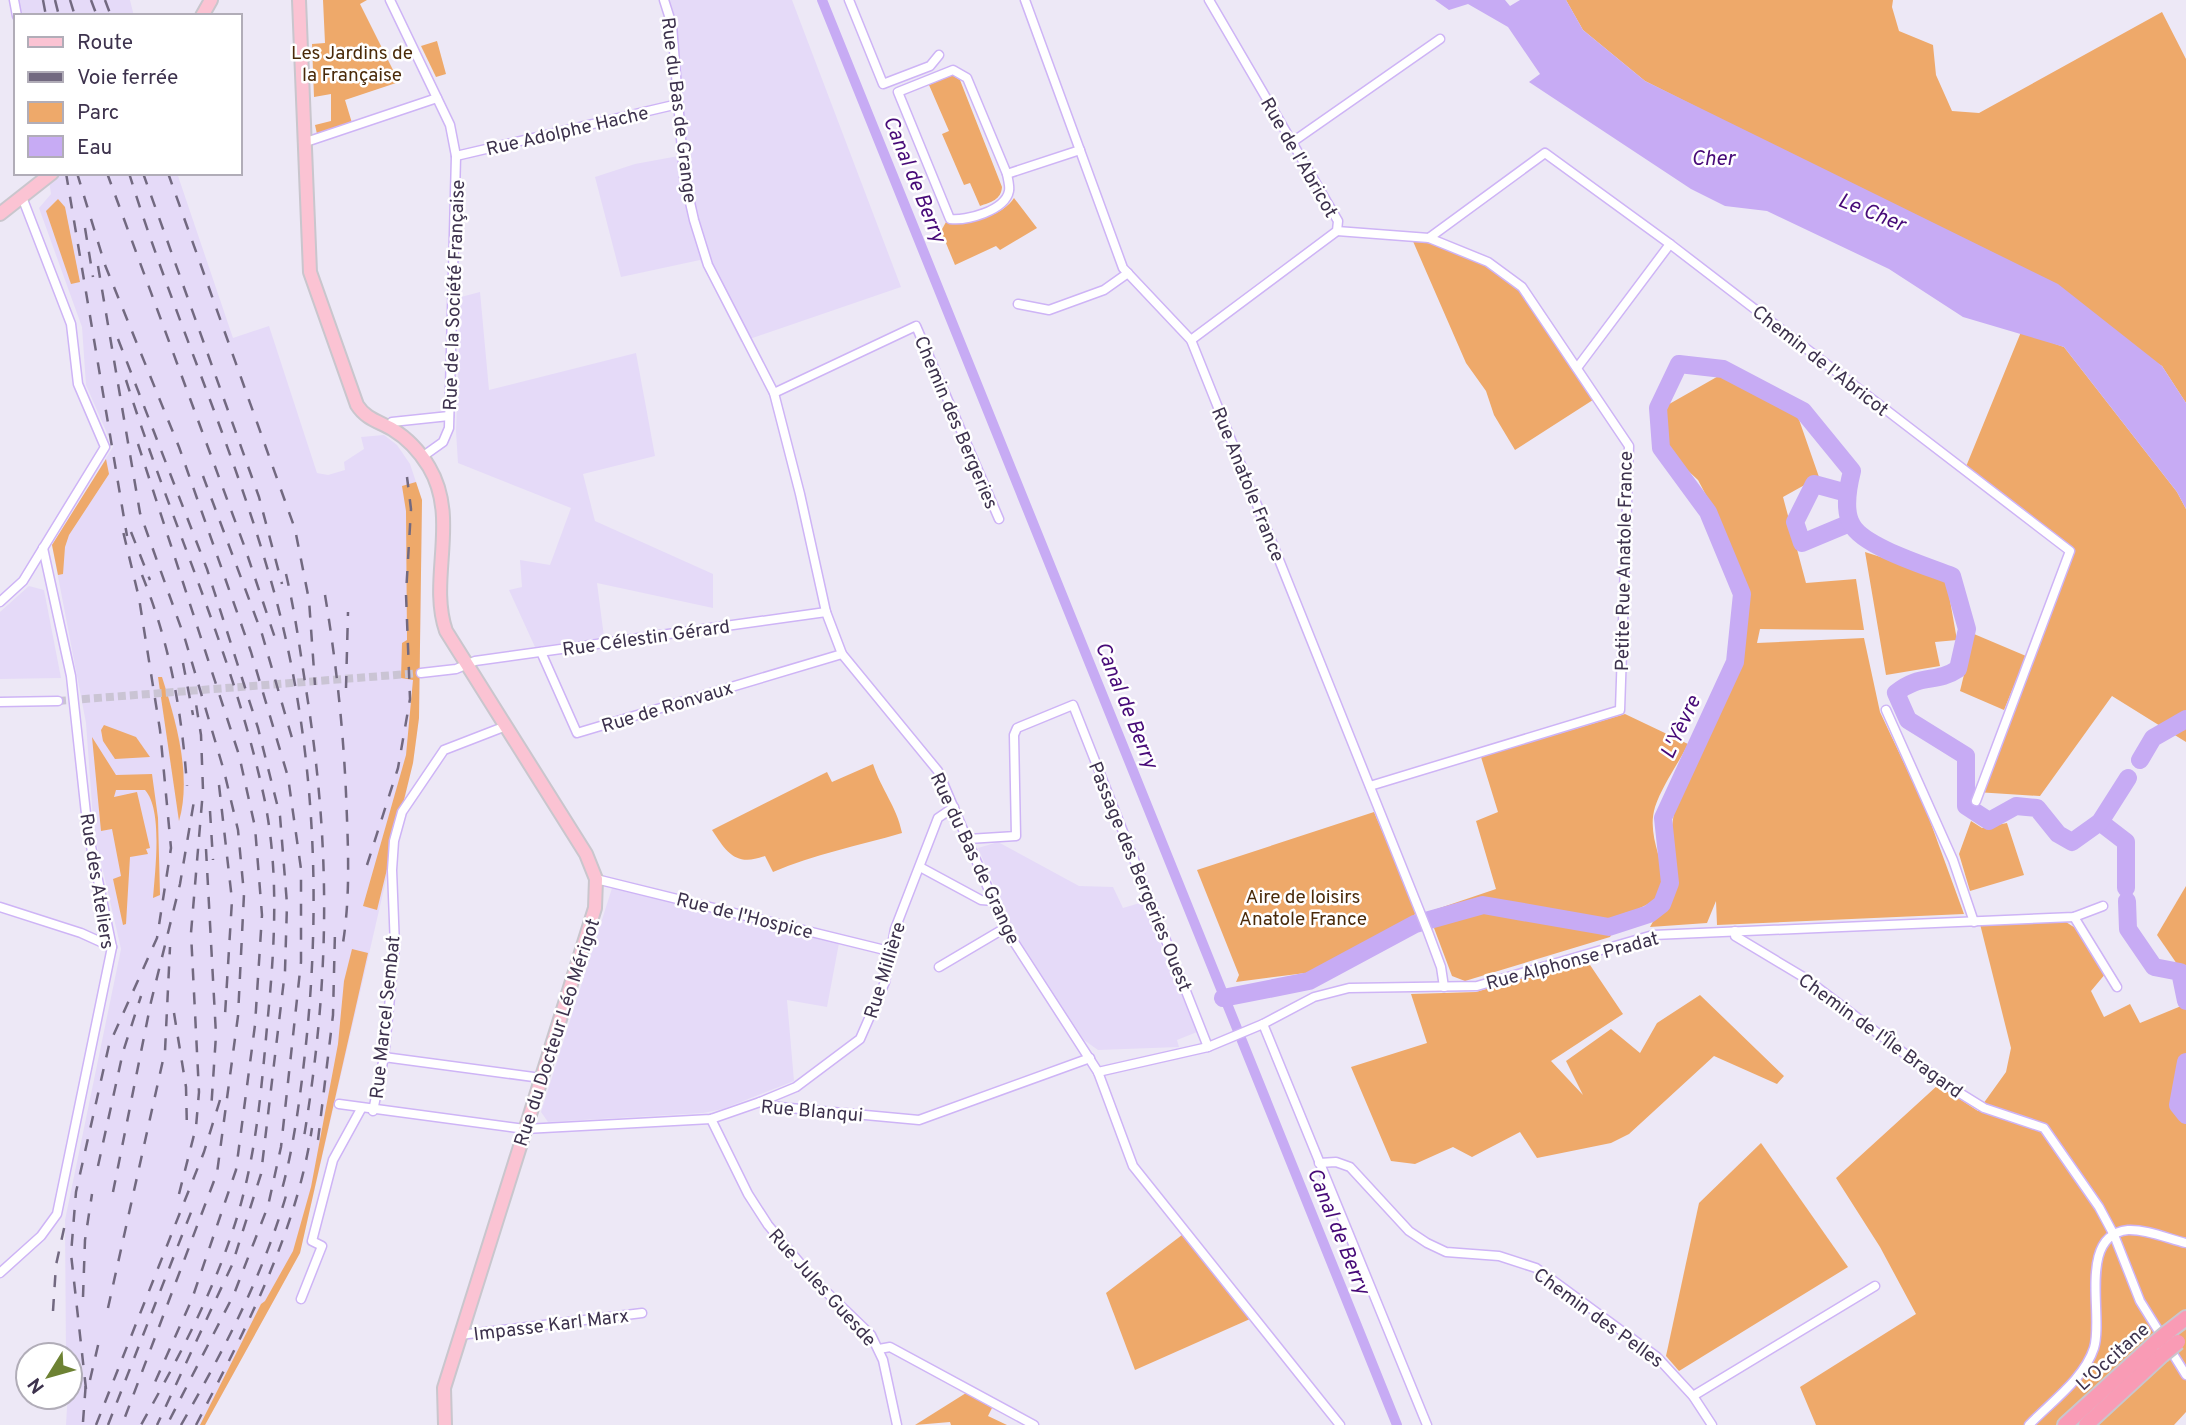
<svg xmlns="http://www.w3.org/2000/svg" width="2186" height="1425" viewBox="0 0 2186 1425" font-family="Overpass,sans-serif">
  <rect width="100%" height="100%" fill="#ede8f6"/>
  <g fill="#e5daf8">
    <polygon points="19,0 130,0 134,16 22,16"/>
    <polygon points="669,0 792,0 901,287 741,342 700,260 621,277 595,177 635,164 684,155 677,26"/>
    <polygon points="48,173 177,173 233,338 269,326 317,473 328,475 345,470 344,462 364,449 361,437 384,435 397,445 410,464 422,500 419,718 413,763 300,1253 205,1425 66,1425 70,1355 66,1355 65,1220 121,949 94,832 86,723 52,545 113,447 86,385 82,327 39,208 51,194"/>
    <polygon points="480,292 489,390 636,353 655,456 583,474 595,521 713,574 713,608 597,583 604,637 535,647 509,590 522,587 520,560 550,565 571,508 458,463 456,431 461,297"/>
    <polygon points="29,586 44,590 61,678 0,679 0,612"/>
    <polygon points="998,842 1079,886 1113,887 1123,908 1143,902 1197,1032 1177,1040 1179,1047 1098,1050 1084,1040 1014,932 978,848"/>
    <polygon points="613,885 839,943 827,1007 787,1000 794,1081 723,1109 703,1113 548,1122 541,1112"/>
  </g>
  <g fill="#eea96a">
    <polygon points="323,0 367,0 360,4 399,82 345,100 352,123 317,134 315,125 331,121 331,94 314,97 312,44 325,43"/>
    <polygon points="1566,0 1893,0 1892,7 1899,31 1933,45 1936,75 1952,111 1979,113 2162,12 2186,59 2186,403 2162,366 1752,135 1645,81 1583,30"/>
    <polygon points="437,41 446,74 436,77 421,46"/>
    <path d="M952 75 960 80 1002 187C1001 200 991 202 980 206L970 183 964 185 942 134 949 131 929 85Z"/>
    <path d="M1014 198 1037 228 1000 250 996 246 955 265 941 231 946 222C967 225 1002 217 1014 198Z"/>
    <polygon points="58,199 65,207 80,282 71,284 46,211"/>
    <polygon points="1412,239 1425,239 1487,264 1520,288 1596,398 1515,450 1494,415 1486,391 1466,363"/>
    <polygon points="2021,332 2064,347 2177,492 2186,509 2186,742 2112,696 2040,796 1976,792 2069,553 1963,474"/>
    <polygon points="1722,374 1796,411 1819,477 1783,497 1806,583 1856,579 1864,630 1760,629 1757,643 1864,638 1880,712 1926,810 1964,914 1717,925 1716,901 1707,923 1650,927 1673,886 1670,841 1675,805 1741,660 1747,608 1743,580 1714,510 1698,480 1669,453 1664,407"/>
    <polygon points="106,459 109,474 69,535 65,547 63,574 58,575 52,545"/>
    <polygon points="416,482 422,500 419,718 413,763 377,910 363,906 406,755 413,680 401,678 402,643 407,640 406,511 402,486"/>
    <polygon points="1865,552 1946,578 1957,640 1935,642 1940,666 1886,675"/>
    <polygon points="1974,634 2026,656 2004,710 1960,691"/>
    <path d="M158 677H162C176 721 192 776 179 821Z"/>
    <path d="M1625 714 1688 744C1678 764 1662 786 1655 807 1641 854 1698 893 1625 913L1610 937 1465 981 1452 976 1428 912 1496 889 1476 821 1498 812 1481 757Z"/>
    <polygon points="104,725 136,737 150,757 115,759 103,741 101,730"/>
    <path d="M92 737 116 775 152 774 158 818 160 895 153 898C155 870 163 810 145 790H116L114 797 137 792 150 848 146 849 148 854 130 857 126 924 123 925 113 879 121 876 112 829 101 831Z"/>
    <path d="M873 764C881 789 897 807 902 833 858 846 814 854 773 872L765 856C736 867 727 853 712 830L827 772 832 782Z"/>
    <polygon points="1374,812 1417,913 1329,970 1236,982 1239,975 1197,870"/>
    <polygon points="1971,821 1982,828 2007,823 2024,875 1970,891 1959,854"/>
    <polygon points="2186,886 2186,977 2157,935"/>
    <polygon points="2066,922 2083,933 2106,973 2091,991 2104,1017 2130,1004 2140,1023 2186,1004 2186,1412 2174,1425 1816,1425 1800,1387 1916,1314 1880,1247 1836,1178 1938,1085 1978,1111 2006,1072 2011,1048 1980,924"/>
    <polygon points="352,949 368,953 300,1253 205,1425 200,1425 261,1304 265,1301 293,1251 311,1187 338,1044 344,981"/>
    <polygon points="1586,959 1623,1014 1551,1061 1583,1095 1566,1061 1611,1029 1640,1053 1657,1023 1700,995 1784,1076 1777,1084 1714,1056 1629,1134 1611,1143 1537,1158 1520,1132 1472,1157 1453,1147 1415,1164 1391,1161 1351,1067 1427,1043 1411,994 1476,992"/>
    <polygon points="1761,1143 1848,1267 1679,1371 1666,1356 1699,1203"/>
    <polygon points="1182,1235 1250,1319 1135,1370 1106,1293"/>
    <polygon points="966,1393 992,1408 988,1416 1007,1425 951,1425 950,1422 915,1425"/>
  </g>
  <polygon fill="#c7abf4" points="1435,0 1505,0 1510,6 1520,0 1566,0 1583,30 1645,81 2058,284 2162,366 2186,403 2186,509 2177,492 2064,347 1963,317 1889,269 1767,211 1725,206 1691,189 1529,82 1540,74 1508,27 1468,4 1449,10"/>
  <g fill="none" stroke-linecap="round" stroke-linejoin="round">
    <polyline stroke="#c7abf4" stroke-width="10" points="822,0 1397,1425"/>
    <g stroke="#c7abf4" stroke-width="18">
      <polyline points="1847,493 1814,484 1795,522 1802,543 1850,523"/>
      <polyline points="2140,760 2153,738 2186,719"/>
      <polyline points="2100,822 2126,842 2126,888"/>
      <polyline points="2127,901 2128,929 2154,967 2180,972 2186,1001"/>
      <path d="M1223 998 1309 981 1415 924 1483 905 1609 927 1649 914 1662 904 1670 883 1663 818 1735 662 1742 594 1708 512 1661 448 1658 408 1679 364 1723 369 1803 411 1852 471C1848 487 1843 510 1852 525 1864 547 1927 566 1952 576L1967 629 1958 669C1936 684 1920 673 1896 693L1908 720 1966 756V806L1989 821 2016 806 2037 808 2058 834 2072 842 2100 822 2128 778"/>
      <polyline points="2186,1062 2178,1105 2186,1115"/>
    </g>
    <polyline stroke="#cac4d4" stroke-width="8" stroke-dasharray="8 4" stroke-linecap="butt" points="58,701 421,673"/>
    <defs>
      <g id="minor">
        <polyline points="14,0 17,16"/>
        <polyline points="390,0 450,125 456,156 449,428 443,442 422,457"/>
        <polyline points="664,0 672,25 684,176 694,220 708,265 774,393 800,494 826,612 842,654 938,771 1005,928 1098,1072 1133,1166 1340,1425"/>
        <polyline points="849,0 883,84 930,66 939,55"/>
        <polyline points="1025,0 1123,268 1191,340 1428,932 1441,967 1444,987"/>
        <path d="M953 70 967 78 1007 174C1008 179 1010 187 1009 191 1005 211 966 221 950 219L898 92Z"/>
        <polyline points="303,143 437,98"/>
        <polyline points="1291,143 1440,39"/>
        <polyline points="456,156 678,104"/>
        <polyline points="1007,174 1080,150"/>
        <polyline points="1337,231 1429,238 1545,153 1670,244 2070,551 1976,801"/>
        <polyline points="1018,304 1049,310 1104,290 1128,273"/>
        <polyline points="1191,340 1337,231 1338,221 1209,0"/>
        <polyline points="1577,368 1670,244"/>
        <polyline points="774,393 916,326 999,519"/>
        <polyline points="392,422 449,416"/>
        <polyline points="0,602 23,581 105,447 78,384 71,324 22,197"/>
        <polyline points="541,652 577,733 842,654"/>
        <polyline points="421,673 456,669 475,661 826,612"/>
        <polyline points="0,702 58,701"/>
        <polyline points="1886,710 1953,860 1974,922"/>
        <polyline points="1370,786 1620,710 1629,446 1522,287 1488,262 1429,238"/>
        <polyline points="968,839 1016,836 1014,735 1017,728 1073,705 1208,1047"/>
        <polyline points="920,867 981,900 994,901"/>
        <polyline points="596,879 893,952"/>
        <polyline points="0,907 81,933 112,947"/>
        <polyline points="2074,917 2117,987"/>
        <polyline points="1735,931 1735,936 1805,978 1942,1082 1984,1108 2044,1128 2099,1207 2114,1235 2140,1301 2186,1375"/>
        <polyline points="939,967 1005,928"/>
        <polyline points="1263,1024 1427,1425"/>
        <polyline points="384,1057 541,1078"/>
        <polyline points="1098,1072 1208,1047 1263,1024 1314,997 1349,988 1477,986 1653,935 2074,917 2103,906"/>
        <polyline points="760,1102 796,1087 860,1039 885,982 895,929 938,818 954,807"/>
        <polyline points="339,1104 525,1129 711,1119 760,1102 779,1107 919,1120 1090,1058"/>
        <polyline points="373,1111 384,1057 395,947 392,870 394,841 402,812 444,750 506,726"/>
        <polyline points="711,1119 748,1194 768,1225 815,1281 871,1335 883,1360 897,1425"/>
        <polyline points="1319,1163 1336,1162 1350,1167 1409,1231 1427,1243 1446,1252 1499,1256 1536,1268 1657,1357 1693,1396 1712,1425"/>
        <polyline points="0,1273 41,1236 57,1214 112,947 88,832 71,676 43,548"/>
        <polyline points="301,1299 322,1246 312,1241 333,1160 361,1109"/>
        <polyline points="460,1335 642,1313"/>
        <polyline points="879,1349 890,1347 1034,1425"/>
        <polyline points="1693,1396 1875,1286"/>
        <path d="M2029 1425C2051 1402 2084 1379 2094 1348 2104 1316 2077 1235 2128 1230 2146 1229 2169 1239 2186 1243"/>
      </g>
      <g id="primary">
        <path d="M299 0 310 272 357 405C366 419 378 421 392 429 407 438 420 452 429 467 460 519 428 579 446 631L586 854 596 879 595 908 444 1388 445 1425"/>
        <polyline points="202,16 211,0"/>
        <polyline points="0,214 52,173"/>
      </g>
      <g id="motorway">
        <polyline points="2168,1332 2186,1318"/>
        <polyline points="2065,1425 2156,1342"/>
        <polyline points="2086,1425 2162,1355"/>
      </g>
    </defs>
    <use href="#minor" stroke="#ceb4f6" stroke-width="11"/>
    <use href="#primary" stroke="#c9c6cd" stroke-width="16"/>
    <use href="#motorway" stroke="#c9c6cd" stroke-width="18"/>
    <use href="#minor" stroke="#fff" stroke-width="8"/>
    <use href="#primary" stroke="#fbc3d3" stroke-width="12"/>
    <use href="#motorway" stroke="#f99bb5" stroke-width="14"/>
    <g stroke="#726980" stroke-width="2.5" stroke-dasharray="12 12" stroke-linecap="butt">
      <polyline points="43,0 46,16"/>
      <polyline points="55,0 59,16"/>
      <polyline points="70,0 75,16"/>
      <polyline points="91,0 97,16"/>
      <polyline points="105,0 111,16"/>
      <polyline points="66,173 127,536"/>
      <polyline points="77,173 105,265 179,447 251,652 288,777 301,869 301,962 281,1147 268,1206 234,1294 167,1425"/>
      <polyline points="107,173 245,548 278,647"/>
      <path d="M129 173C171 309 230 438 269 574 315 731 323 900 304 1062 299 1106 293 1150 281 1193"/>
      <polyline points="143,173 259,497 282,584"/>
      <polyline points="168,173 295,529 309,600 315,685"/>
      <polyline points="85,228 93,277"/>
      <polyline points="98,266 140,513 185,639 224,771 238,830 244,894 238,1016 217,1173 122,1425"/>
      <polyline points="118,339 207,569 258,728 280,816 287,904 285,971 261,1174 232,1265 157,1425"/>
      <path d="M126 380C170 520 233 653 264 797 279 869 275 943 268 1016 263 1070 259 1126 247 1179 228 1266 184 1348 141 1425"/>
      <polyline points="138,444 239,755 255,827 262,915 255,1025 236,1170 192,1299 155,1382"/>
      <polyline points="203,476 262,634 292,738"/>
      <polyline points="131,532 150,580"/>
      <path d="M286 574C295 612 300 650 306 689 331 847 330 979 304 1137"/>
      <path d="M142 575C170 644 182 712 187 786"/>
      <path d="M325 595C336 661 343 726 346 793 348 846 351 897 342 949"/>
      <polyline points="183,663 193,715"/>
      <polyline points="346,688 348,612"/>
      <polyline points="219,785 232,900 225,1015"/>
      <polyline points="210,811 213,860"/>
      <polyline points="206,849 216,1035 211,1111"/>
      <polyline points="367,865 398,768 410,699 406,594 411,509 407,477"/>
      <polyline points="174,1013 186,1087 187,1131"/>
      <polyline points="318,1140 333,1015 335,931"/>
      <polyline points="98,1166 123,1052 141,996"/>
      <polyline points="113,1192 151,1002 180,884 195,795"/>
      <polyline points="179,1194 196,1127 199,1092 191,933 203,790 201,735 196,704"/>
      <polyline points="83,1297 85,1240 92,1194"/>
      <polyline points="108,1308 165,1051 170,947"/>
      <polyline points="53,1311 56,1265 65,1224"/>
      <polyline points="90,1380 99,1341"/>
      <polyline points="86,1389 71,1254 76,1192 109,1045 157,938 171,848 160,730 139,598 122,527"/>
      <polyline points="83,1422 86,1381"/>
      <polyline points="96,1425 204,1152 220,1100"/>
      <polyline points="108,1425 195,1202"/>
      <path d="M181 1425C225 1348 266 1270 289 1185"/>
      <path d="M196 1425C245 1330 296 1235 312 1128"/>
    </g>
    <defs>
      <g id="motorway-bridge">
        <polyline points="2156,1342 2168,1332"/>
        <polyline points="2162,1355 2178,1342"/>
      </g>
    </defs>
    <use href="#motorway-bridge" stroke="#c9c6cd" stroke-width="18" stroke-linecap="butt"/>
    <use href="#motorway-bridge" stroke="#f99bb5" stroke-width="14"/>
  </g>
  <g text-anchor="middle" stroke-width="5" stroke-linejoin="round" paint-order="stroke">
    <g font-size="19" fill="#4a2a09" stroke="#fff">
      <text x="352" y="59">Les Jardins de<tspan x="352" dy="22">la Française</tspan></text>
      <text x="1303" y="903">Aire de loisirs<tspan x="1303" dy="22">Anatole France</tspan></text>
    </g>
    <g font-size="19" fill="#3d324d" stroke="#fff">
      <text transform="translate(680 110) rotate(83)" y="7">Rue du Bas de Grange</text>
      <text transform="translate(567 130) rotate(-13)" y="7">Rue Adolphe Hache</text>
      <text transform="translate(1300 157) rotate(60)" y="7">Rue de l'Abricot</text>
      <text transform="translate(453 295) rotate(-88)" y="7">Rue de la Société Française</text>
      <text transform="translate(1821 360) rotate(38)" y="7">Chemin de l'Abricot</text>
      <text transform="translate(957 422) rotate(67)" y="7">Chemin des Bergeries</text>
      <text transform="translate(1249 484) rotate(68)" y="7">Rue Anatole France</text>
      <text transform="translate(1623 561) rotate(-89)" y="7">Petite Rue Anatole France</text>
      <text transform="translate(646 637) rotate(-8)" y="7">Rue Célestin Gérard</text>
      <text transform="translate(667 706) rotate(-17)" y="7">Rue de Ronvaux</text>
      <text transform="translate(976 858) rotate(65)" y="7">Rue du Bas de Grange</text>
      <text transform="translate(1141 876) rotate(68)" y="7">Passage des Bergeries Ouest</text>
      <text transform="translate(98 881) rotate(81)" y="7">Rue des Ateliers</text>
      <text transform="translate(745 915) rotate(14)" y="7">Rue de l'Hospice</text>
      <text transform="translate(1572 960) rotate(-15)" y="7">Rue Alphonse Pradat</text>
      <text transform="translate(884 970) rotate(-73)" y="7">Rue Millière</text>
      <text transform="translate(384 1017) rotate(-84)" y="7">Rue Marcel Sembat</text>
      <text transform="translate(556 1032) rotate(-72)" y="7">Rue du Docteur Léo Mérigot</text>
      <text transform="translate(1881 1035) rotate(36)" y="7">Chemin de l'Île Bragard</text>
      <text transform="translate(812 1110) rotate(5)" y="7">Rue Blanqui</text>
      <text transform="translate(823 1287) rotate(48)" y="7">Rue Jules Guesde</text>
      <text transform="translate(1599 1317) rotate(36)" y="7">Chemin des Pelles</text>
      <text transform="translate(551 1324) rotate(-7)" y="7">Impasse Karl Marx</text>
      <text transform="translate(2112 1356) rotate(-42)" y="7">L'Occitane</text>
    </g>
    <g font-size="21" font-style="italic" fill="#470a78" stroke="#fff">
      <text x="1713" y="165">Cher</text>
      <text transform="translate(915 179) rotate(68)" y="7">Canal de Berry</text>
      <text transform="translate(1872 212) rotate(22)" y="7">Le Cher</text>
      <text transform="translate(1127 705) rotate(68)" y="7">Canal de Berry</text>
      <text transform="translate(1680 727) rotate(-65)" y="7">L'Yèvre</text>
      <text transform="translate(1339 1231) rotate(68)" y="7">Canal de Berry</text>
    </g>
  </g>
  <rect x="14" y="14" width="228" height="161" fill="#ffffff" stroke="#b1adb8" stroke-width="2"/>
  <rect x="28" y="37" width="35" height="10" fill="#fbc3d3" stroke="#b1adb8" stroke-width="2"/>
  <text x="77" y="49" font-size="21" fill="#3d324d">Route</text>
  <rect x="28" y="72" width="35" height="10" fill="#726980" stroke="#b1adb8" stroke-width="2"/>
  <text x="77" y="84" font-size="21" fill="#3d324d">Voie ferrée</text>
  <rect x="28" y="102" width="35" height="21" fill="#eea96a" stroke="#b1adb8" stroke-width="2"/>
  <text x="77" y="119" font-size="21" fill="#3d324d">Parc</text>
  <rect x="28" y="136" width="35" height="21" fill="#c7abf4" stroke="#b1adb8" stroke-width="2"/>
  <text x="77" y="154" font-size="21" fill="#3d324d">Eau</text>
  <g transform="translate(49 1376) rotate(233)"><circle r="33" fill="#ffffff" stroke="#b1adb8" stroke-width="2"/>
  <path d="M0-5L12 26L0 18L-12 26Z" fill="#6d8233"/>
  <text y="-10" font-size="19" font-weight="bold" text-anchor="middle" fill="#3d324d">N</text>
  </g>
</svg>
